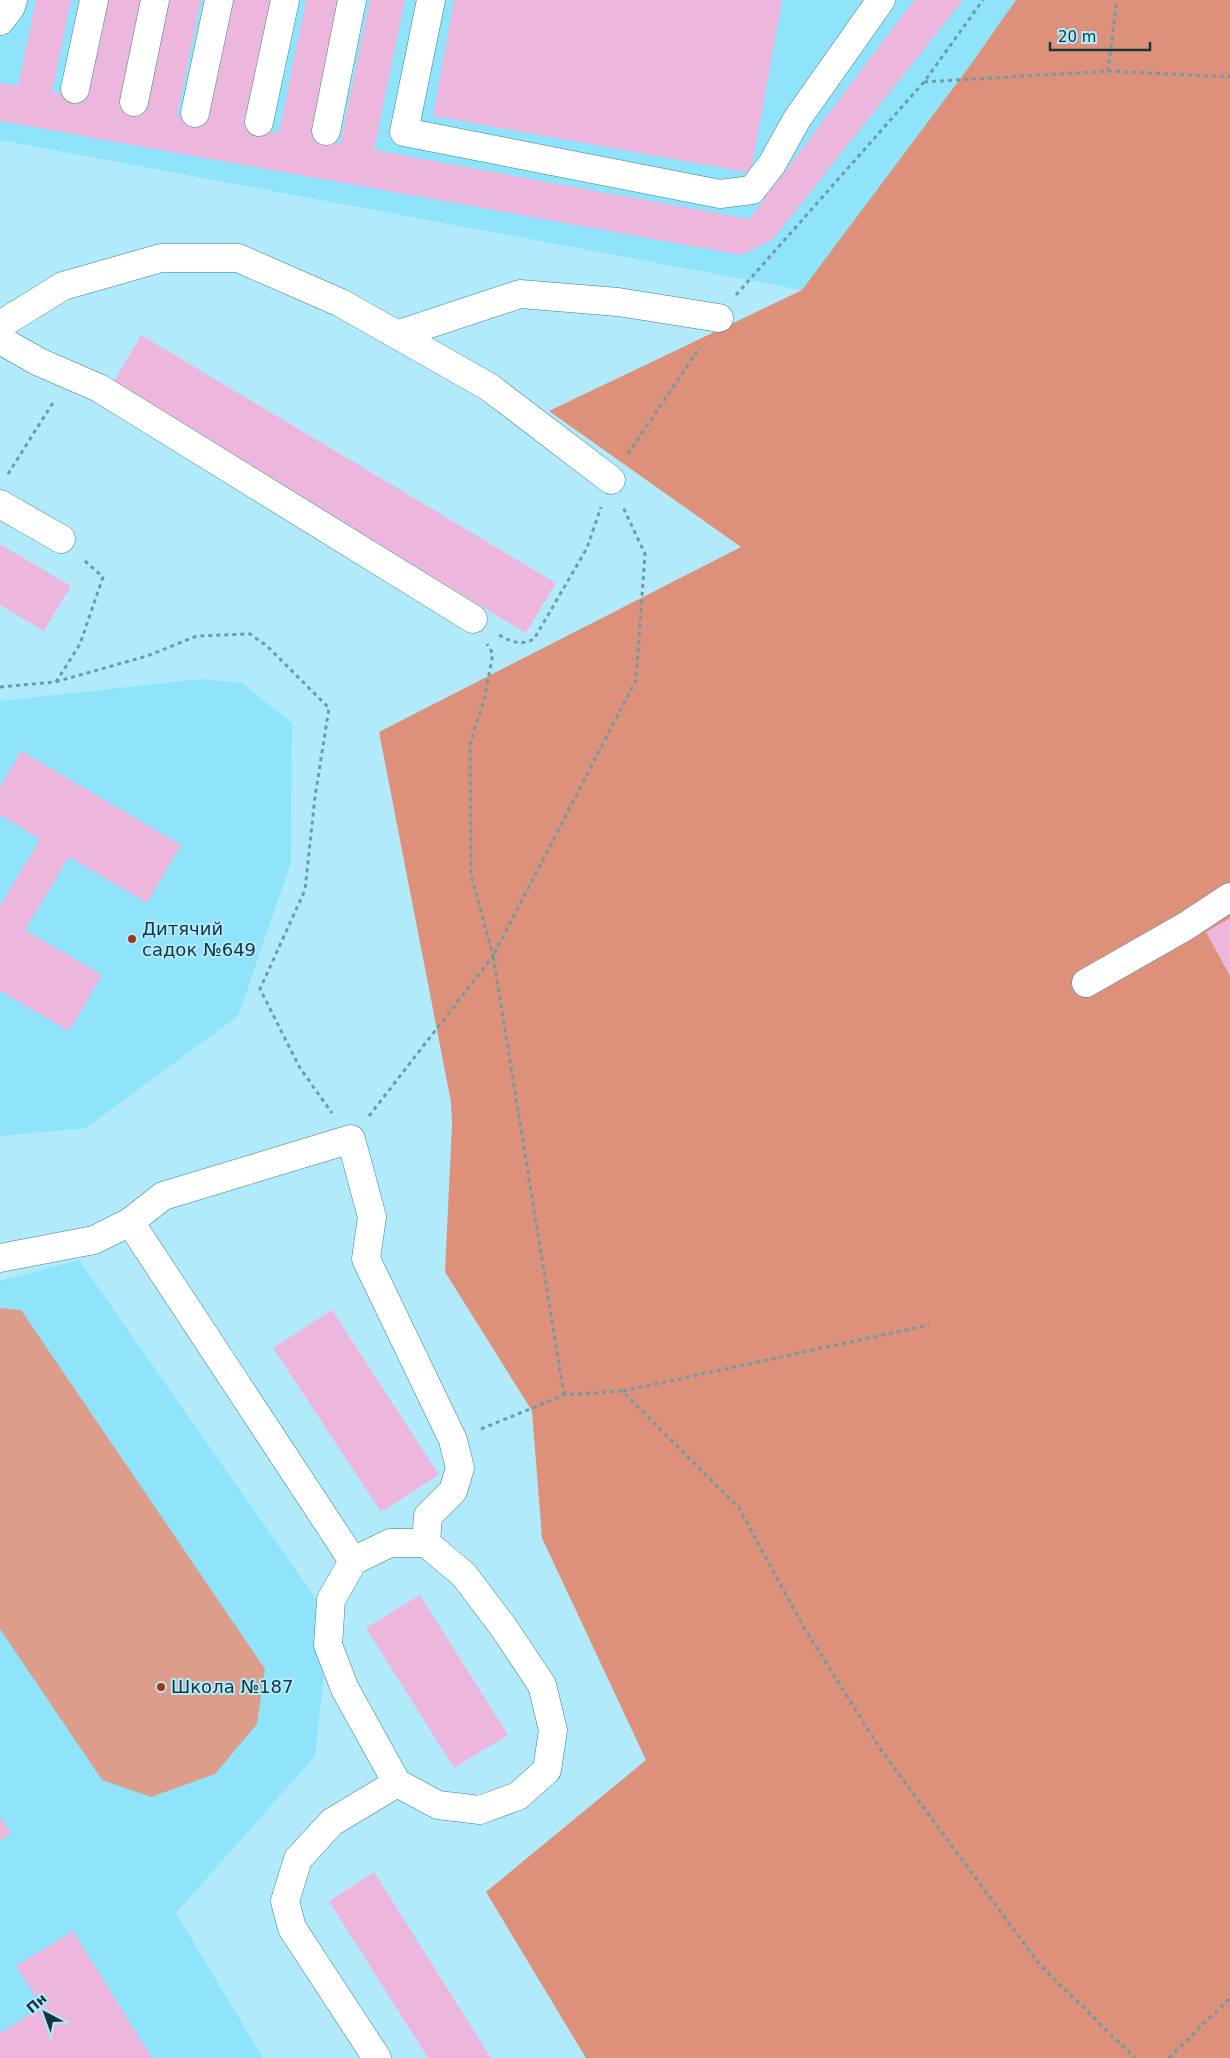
<svg xmlns="http://www.w3.org/2000/svg" width="1230" height="2058" viewBox="0 0 1230 2058" font-family="'DejaVu Sans',sans-serif">
  <rect width="100%" height="100%" fill="#b1ebfb"/>
  <g fill="#8fe4fb">
    <polygon points="0,0 1019,0 802,290 0,140"/>
    <polygon points="201,679 242,683 292,723 291,863 238,1016 86,1128 0,1136 0,701"/>
    <polygon points="79,1260 330,1619 315,1756 176,1913 263,2058 0,2058 0,1281"/>
  </g>
  <polygon fill="#dc9e8b" points="0,1308 21,1310 265,1669 257,1724 215,1774 151,1797 102,1780 0,1629"/>
  <polygon fill="#de917a" points="1016,0 1230,0 1230,2058 586,2058 486,1892 646,1760 542,1538 532,1411 445,1272 452,1124 451,1102 379,732 741,547 549,411 802,290 969,67"/>
  <g fill="#edb7dd">
    <polygon points="36,0 71,0 52,92 86,98 107,0 141,0 120,104 144,109 166,0 201,0 177,115 208,120 234,0 271,0 243,126 279,133 306,0 341,0 313,139 340,144 370,0 405,0 374,150 749,219 914,0 963,0 772,240 742,255 0,121 0,83 18,86"/>
    <polygon points="454,0 782,0 751,173 433,116"/>
    <polygon points="141,335 556,583 526,633 111,386"/>
    <polygon points="0,544 71,586 44,631 0,605"/>
    <polygon points="21,751 181,845 147,903 69,857 25,930 102,975 69,1031 0,991 0,906 40,839 0,815 0,787"/>
    <polygon points="1230,918 1230,976 1206,932"/>
    <polygon points="332,1310 439,1475 381,1512 273,1348"/>
    <polygon points="420,1595 508,1735 454,1768 366,1628"/>
    <polygon points="0,1817 11,1834 0,1841"/>
    <polygon points="374,1872 491,2058 428,2058 329,1901"/>
    <polygon points="73,1931 152,2058 0,2058 0,2033 42,2007 16,1966"/>
  </g>
  <g fill="none" stroke-linecap="round" stroke-linejoin="round">
    <defs>
      <g id="minor">
        <polyline points="431,0 404,132 720,194 752,190 772,164 797,119 881,0"/>
        <polyline points="0,21 11,7 13,0"/>
        <polyline points="75,89 94,0"/>
        <polyline points="134,102 155,0"/>
        <polyline points="195,113 219,0"/>
        <polyline points="259,122 285,0"/>
        <polyline points="326,131 352,0"/>
        <polyline points="0,325 63,286 161,258 238,258 341,303 489,387 611,480"/>
        <polyline points="399,334 520,294 618,302 719,318"/>
        <polyline points="0,340 39,362 99,388 473,619"/>
        <polyline points="0,504 61,539"/>
        <polyline points="1086,983 1186,926 1230,897"/>
        <polyline points="130,1222 353,1561 331,1600 328,1645 345,1689 397,1783 332,1822 298,1859 285,1901 292,1928 377,2058"/>
        <polyline points="0,1258 94,1240 130,1222 163,1196 351,1139 372,1217 366,1259 453,1440 460,1468 453,1491 428,1516 426,1543 464,1575 504,1628 542,1685 553,1730 547,1770 518,1796 480,1810 438,1805 397,1783"/>
        <polyline points="353,1561 390,1543 426,1543"/>
      </g>
    </defs>
    <use href="#minor" stroke="#367f93" stroke-width="29"/>
    <g stroke="#6d9ba7" stroke-width="3" stroke-dasharray="4 4" stroke-linecap="butt">
      <polyline points="1108,71 1230,77"/>
      <polyline points="924,82 1108,71 1117,0"/>
      <polyline points="736,295 924,82 983,0"/>
      <polyline points="628,454 700,347"/>
      <polyline points="8,474 54,401"/>
      <path d="M499 635C512 642 520 646 534 639L587 548 601 507"/>
      <polyline points="56,682 80,644 103,577 84,560"/>
      <polyline points="0,687 55,682 147,656 197,636 250,634 267,646 329,708 315,797 305,890 260,989 300,1068 332,1113"/>
      <polyline points="369,1116 493,956 471,875 470,744 484,700 493,654 487,644"/>
      <polyline points="623,1391 929,1325"/>
      <polyline points="564,1395 493,956 636,680 645,554 623,507"/>
      <polyline points="481,1429 564,1395 622,1391 739,1508 803,1626 881,1750 1040,1965 1135,2058"/>
      <polyline points="1169,2058 1230,1998"/>
    </g>
    <use href="#minor" stroke="#fff" stroke-width="28"/>
  </g>
  <g fill="#9d3714" stroke="#b1ebfb" stroke-width="2">
    <circle cx="132" cy="939" r="5"/>
    <circle cx="161" cy="1687" r="5"/>
  </g>
  <g text-anchor="middle" stroke-width="4" stroke-linejoin="round" paint-order="stroke">
    <g font-size="18" fill="#17353d" stroke="#b1ebfb" text-anchor="start">
      <text x="142" y="935">Дитячий<tspan x="142" dy="21">садок №649</tspan></text>
      <text x="171" y="1693">Школа №187</text>
    </g>
  </g>
  <g transform="translate(45 2013) rotate(319)" stroke="#b1ebfb" stroke-width="4" paint-order="stroke">
  <path d="M0-4L9 19L0 12L-9 19Z" fill="#17353d"/>
  <text y="-8" font-size="14" font-weight="bold" text-anchor="middle" fill="#17353d">Пн</text>
  </g>
  <path d="M1050 42v8h100v-8" fill="none" stroke="#17353d" stroke-width="2.5"/>
  <text x="1058" y="42" font-size="15" fill="#17353d" stroke="#b1ebfb" stroke-width="4" paint-order="stroke">20 m</text>
</svg>
